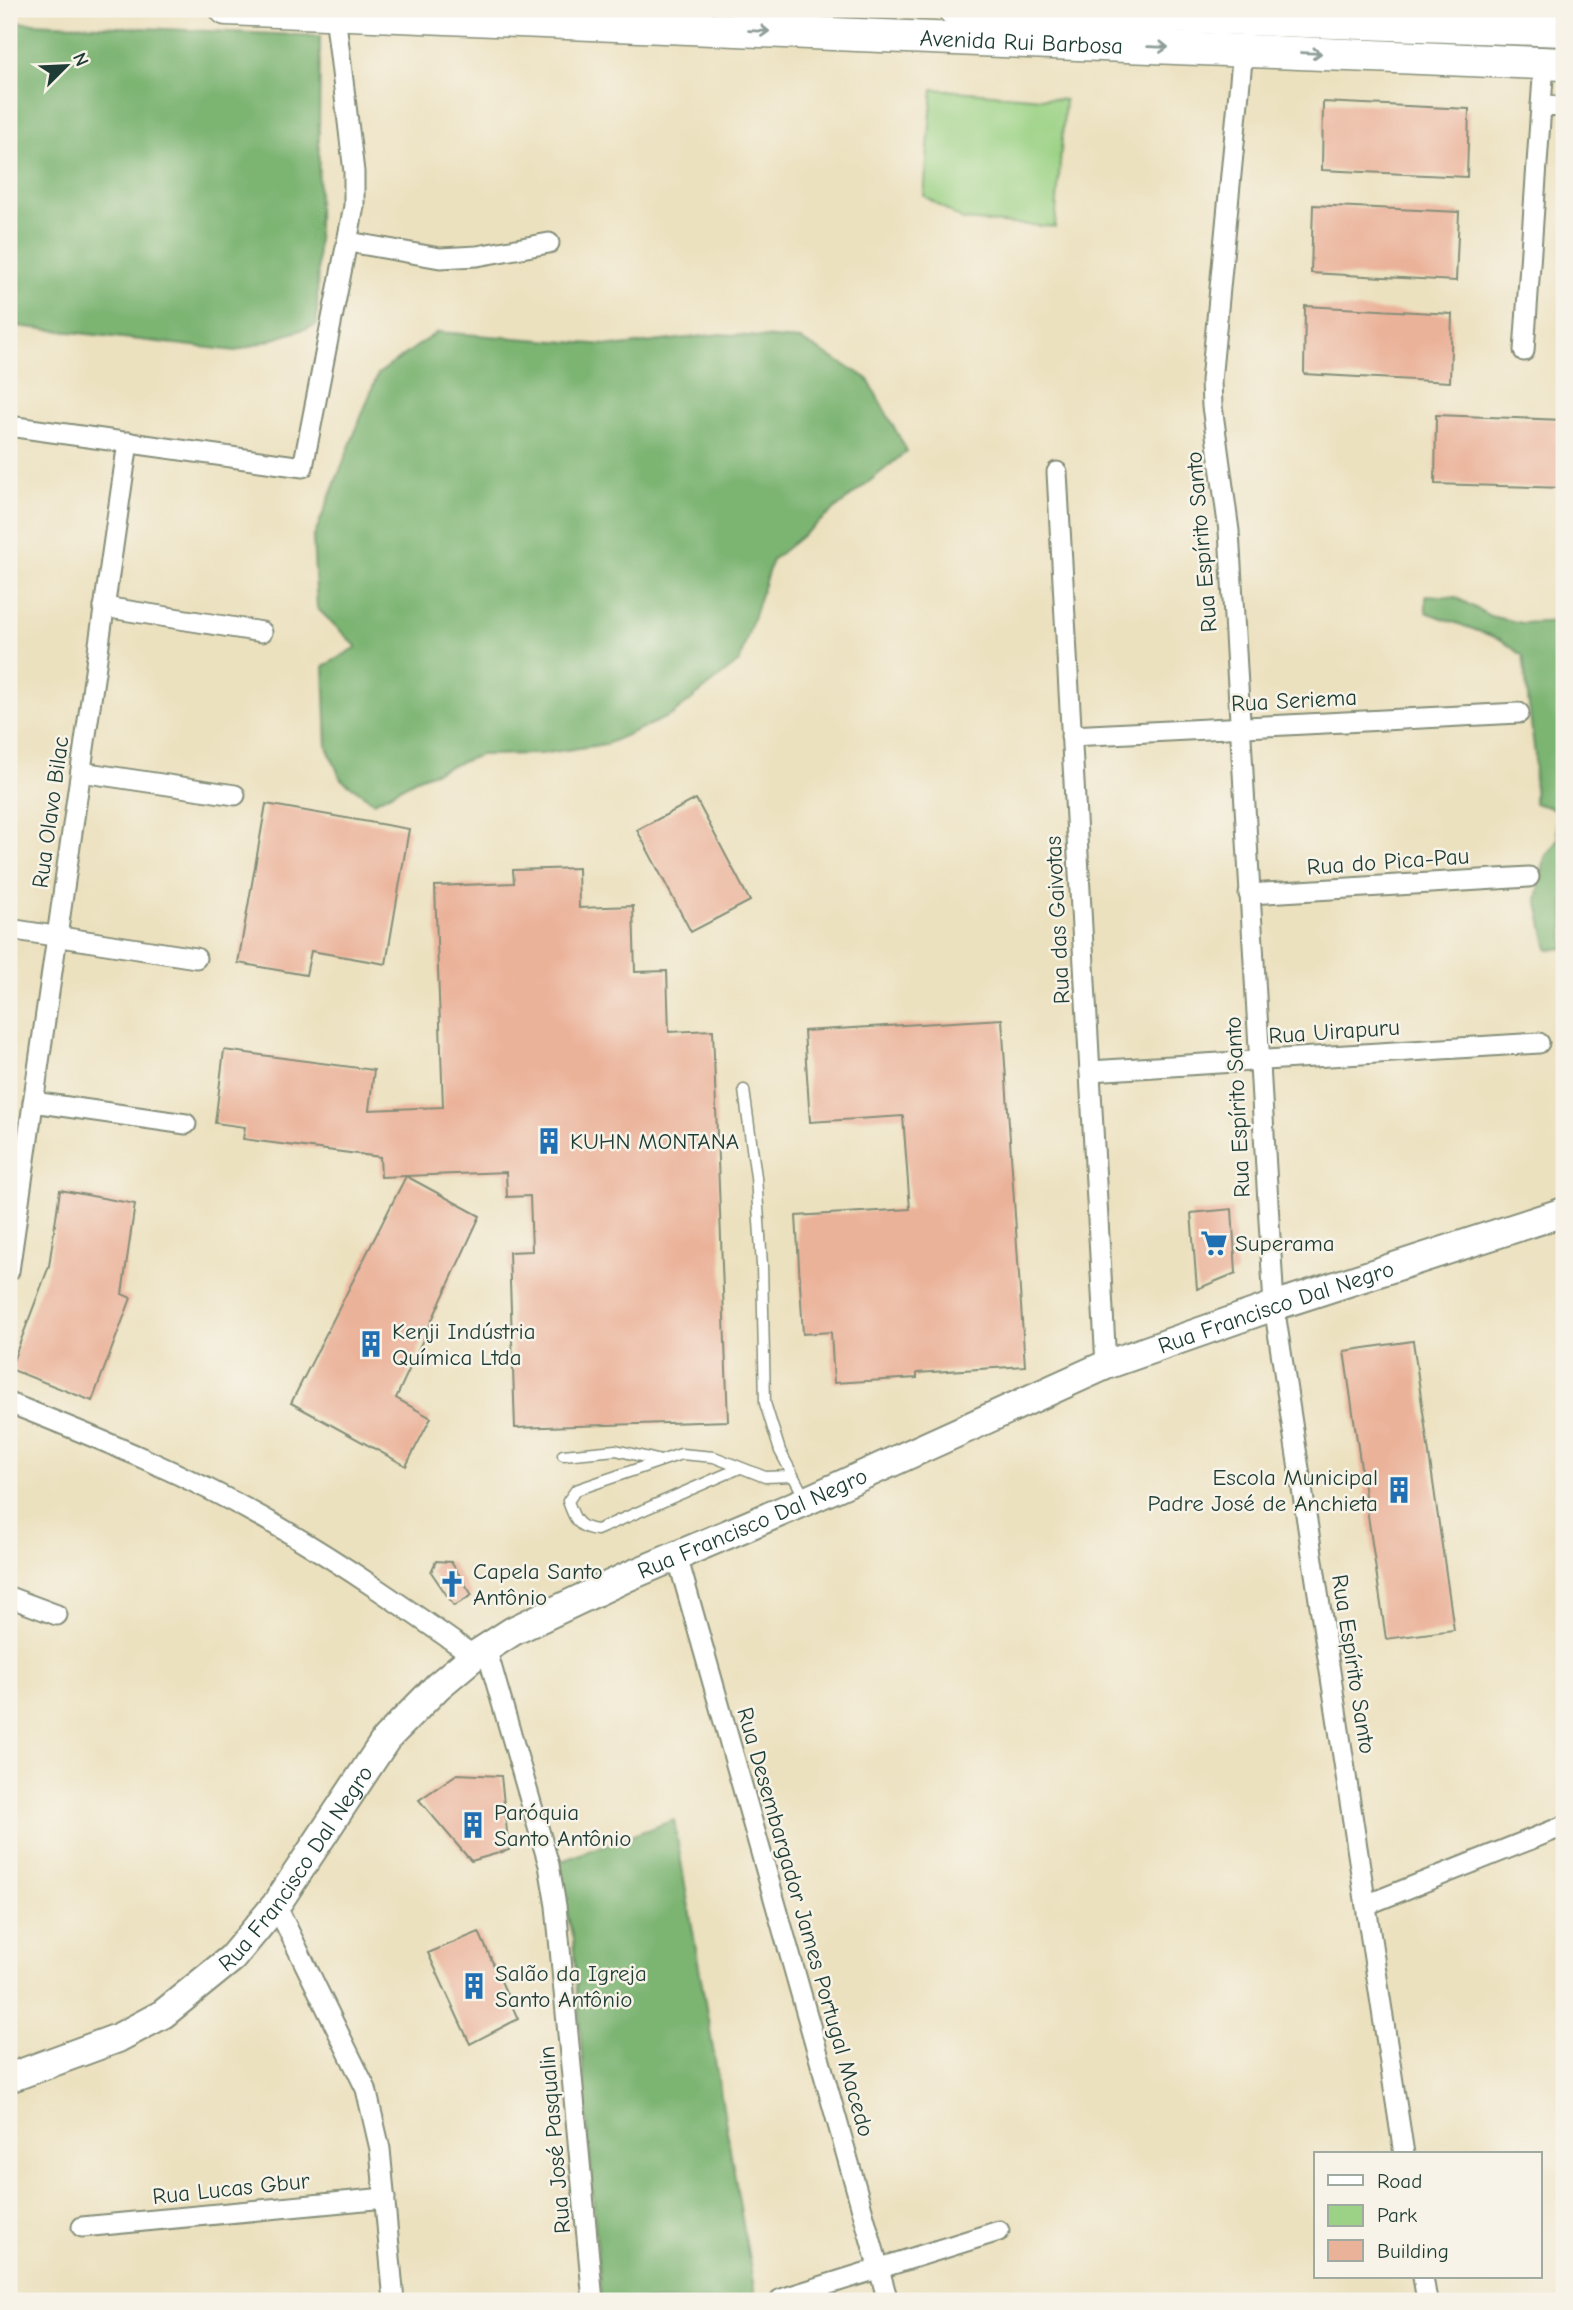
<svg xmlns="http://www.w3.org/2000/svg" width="1573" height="2310" viewBox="0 0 1573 2310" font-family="'Comic Neue',sans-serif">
  <rect width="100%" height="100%" fill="#f7f3e8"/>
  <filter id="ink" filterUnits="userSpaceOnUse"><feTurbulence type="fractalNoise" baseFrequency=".0143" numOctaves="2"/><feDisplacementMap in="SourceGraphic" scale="14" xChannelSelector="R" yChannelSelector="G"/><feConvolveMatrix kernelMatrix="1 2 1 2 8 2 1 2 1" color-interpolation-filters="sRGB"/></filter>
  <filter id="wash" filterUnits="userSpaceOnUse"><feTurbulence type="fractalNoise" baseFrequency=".00686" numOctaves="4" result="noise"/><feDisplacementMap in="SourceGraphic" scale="28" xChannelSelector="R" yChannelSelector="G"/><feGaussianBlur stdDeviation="1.57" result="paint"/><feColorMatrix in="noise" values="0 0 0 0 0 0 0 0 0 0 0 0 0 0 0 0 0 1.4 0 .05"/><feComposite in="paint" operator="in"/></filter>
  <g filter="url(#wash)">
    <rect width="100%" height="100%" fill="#ece1bf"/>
    <polygon fill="#9bd285" stroke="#5d885c" stroke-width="2" points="933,89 1065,100 1055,227 963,220 924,196"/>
    <g fill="#7cb472" stroke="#4e7853" stroke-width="2">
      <polygon points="9,22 320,36 317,325 236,351 9,325"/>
      <polygon points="437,332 620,346 720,334 801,340 867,378 907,451 772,560 739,662 672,715 606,744 540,754 480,755 416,779 374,802 341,779 327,747 324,666 357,647 317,608 313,539 378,374"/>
      <polygon points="1426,595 1455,597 1490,616 1521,623 1564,621 1564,948 1548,950 1537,899 1545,857 1558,839 1555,809 1534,803 1535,756 1523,656 1500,639 1426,612"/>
      <polygon points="674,1820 756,2301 601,2301 573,1940 556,1863"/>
    </g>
    <g id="blocks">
      <g fill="#ebb29a">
        <polygon points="1323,102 1469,109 1467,177 1322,170"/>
        <polygon points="1313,205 1459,212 1456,281 1311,273"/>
        <polygon points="1305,306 1452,314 1450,382 1304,374"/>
        <polygon points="1436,415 1564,420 1564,488 1435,484"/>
        <polygon points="696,799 750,901 691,932 637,830"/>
        <polygon points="266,804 409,829 386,964 311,951 306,975 238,963"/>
        <polygon points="578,868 579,908 633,906 635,972 667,971 669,1032 713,1030 728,1421 515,1428 509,1252 532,1251 530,1196 507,1197 506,1172 381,1177 380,1157 243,1139 245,1127 215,1123 224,1050 374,1070 369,1110 443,1107 435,886 514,883 513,870"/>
        <polygon points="1002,1019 1025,1366 917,1373 917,1378 834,1383 831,1332 803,1334 796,1216 910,1209 903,1116 810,1122 804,1031"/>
        <polygon points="406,1176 480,1216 396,1398 431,1418 406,1466 291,1403"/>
        <polygon points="60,1190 135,1204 122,1294 131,1298 92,1401 10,1369 49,1266"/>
        <polygon points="1232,1209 1236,1273 1197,1289 1191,1213"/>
        <polygon points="1413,1341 1454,1630 1386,1639 1344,1351"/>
        <polygon points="436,1561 451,1562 472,1595 454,1606 431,1572"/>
        <polygon points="457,1774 501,1776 509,1850 471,1861 419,1800"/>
        <polygon points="479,1932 518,2019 470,2044 428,1953"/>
      </g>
    </g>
  </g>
  <g filter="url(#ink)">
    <use href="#blocks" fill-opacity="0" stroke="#868f7a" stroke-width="2"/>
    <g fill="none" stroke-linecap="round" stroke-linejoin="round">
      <defs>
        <g id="lane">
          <polyline points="744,1090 756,1177 762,1265 765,1403 780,1451 805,1498"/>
          <polyline points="563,1455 616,1450 657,1460"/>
          <path d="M740 1468 597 1530C577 1528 574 1518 568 1501L576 1490 681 1454 714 1457 765 1477 793 1476"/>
        </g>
        <g id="street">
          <polyline points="1243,50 1211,381 1212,406 1229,531 1274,1306 1404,2154"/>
          <polyline points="1541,106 1564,107"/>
          <polyline points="349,242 440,258 477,256 549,243"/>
          <polyline points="1524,351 1544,63"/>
          <polyline points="9,426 303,467 354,206 354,172 335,14"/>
          <polyline points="1057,472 1106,1365"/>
          <polyline points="104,607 262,632"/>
          <polyline points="1071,736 1519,713"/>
          <polyline points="81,772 235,795"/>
          <polyline points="1249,894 1529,877"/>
          <polyline points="9,929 196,958"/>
          <polyline points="1090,1071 1539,1043"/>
          <polyline points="33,1102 186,1124"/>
          <polyline points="9,1271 128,442"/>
          <path d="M9 1403C101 1439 193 1477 279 1527 346 1566 410 1611 474 1656"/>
          <polyline points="677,1556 888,2301"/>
          <polyline points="9,1597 57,1615"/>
          <polyline points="486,1648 549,1865 556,1906 593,2301"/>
          <polyline points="276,1905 366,2089 380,2149 394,2301"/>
          <polyline points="1366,1905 1564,1826"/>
          <polyline points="82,2227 385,2198"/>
          <polyline points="1423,2277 1427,2301"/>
          <polyline points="781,2299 999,2231"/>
        </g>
        <g id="secondary">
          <path id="s1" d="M9 2078 118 2038 163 2014 232 1958 276 1905 386 1739 438 1686 474 1656 513 1631 629 1576 806 1501 1106 1365 1274 1306 1564 1212"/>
        </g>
        <g id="primary">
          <path id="s2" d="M226 9 1564 64"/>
          <polyline points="954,9 1564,30"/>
        </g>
      </defs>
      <use href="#lane" stroke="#868f7a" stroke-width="13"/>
      <use href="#street" stroke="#868f7a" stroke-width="23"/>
      <use href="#secondary" stroke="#868f7a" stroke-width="32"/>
      <use href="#primary" stroke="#868f7a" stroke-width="35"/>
      <use href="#lane" stroke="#fff" stroke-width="10"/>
      <use href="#street" stroke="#fff" stroke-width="19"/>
      <use href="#secondary" stroke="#fff" stroke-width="28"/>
      <use href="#primary" stroke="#fff" stroke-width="32"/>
    </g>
    <defs><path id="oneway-shaft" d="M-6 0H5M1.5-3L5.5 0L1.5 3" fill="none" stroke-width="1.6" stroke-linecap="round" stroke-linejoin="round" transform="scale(1.75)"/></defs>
    <g stroke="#8f9e9a">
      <use href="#oneway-shaft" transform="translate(759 31) rotate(2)"/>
      <use href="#oneway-shaft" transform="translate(1158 47) rotate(2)"/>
      <use href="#oneway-shaft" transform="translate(1311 53) rotate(2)"/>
    </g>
  </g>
  <defs>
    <symbol id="building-bare" viewBox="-9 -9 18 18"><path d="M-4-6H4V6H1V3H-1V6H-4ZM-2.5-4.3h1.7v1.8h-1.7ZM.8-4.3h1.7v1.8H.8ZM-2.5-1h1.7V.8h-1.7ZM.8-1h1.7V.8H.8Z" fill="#1f6fb2" stroke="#f7f3e8" stroke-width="2.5" paint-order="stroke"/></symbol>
    <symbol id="supermarket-bare" viewBox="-9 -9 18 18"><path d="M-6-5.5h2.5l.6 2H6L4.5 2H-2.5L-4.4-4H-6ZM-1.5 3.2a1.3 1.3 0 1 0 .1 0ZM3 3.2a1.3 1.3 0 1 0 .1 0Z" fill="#1f6fb2" stroke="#f7f3e8" stroke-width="2.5" paint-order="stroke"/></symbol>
    <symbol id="church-bare" viewBox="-9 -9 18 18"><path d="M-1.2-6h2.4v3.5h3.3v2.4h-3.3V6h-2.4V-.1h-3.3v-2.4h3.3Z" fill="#1f6fb2" stroke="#f7f3e8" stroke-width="2.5" paint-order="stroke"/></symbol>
  </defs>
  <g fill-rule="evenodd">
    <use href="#building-bare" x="530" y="1122" width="38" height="38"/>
    <use href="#supermarket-bare" x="1195" y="1224" width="38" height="38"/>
    <use href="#building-bare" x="352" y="1325" width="38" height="38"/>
    <use href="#building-bare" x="1380" y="1471" width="38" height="38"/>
    <use href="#church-bare" x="433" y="1565" width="38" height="38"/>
    <use href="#building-bare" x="454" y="1806" width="38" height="38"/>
    <use href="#building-bare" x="455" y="1967" width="38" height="38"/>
  </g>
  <g text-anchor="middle" stroke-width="5" stroke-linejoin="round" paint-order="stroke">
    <g font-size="23" fill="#1f3d34" stroke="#f7f3e8">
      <text dy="8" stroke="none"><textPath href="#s2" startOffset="796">Avenida Rui Barbosa</textPath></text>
      <text transform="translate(1201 542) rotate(-95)" y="8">Rua Espírito Santo</text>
      <text transform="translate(1294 700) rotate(-3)" y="8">Rua Seriema</text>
      <text transform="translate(50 812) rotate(-82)" y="8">Rua Olavo Bilac</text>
      <text transform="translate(1388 861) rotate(-4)" y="8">Rua do Pica-Pau</text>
      <text transform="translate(1057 920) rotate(-93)" y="8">Rua das Gaivotas</text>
      <text transform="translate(1334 1031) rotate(-4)" y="8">Rua Uirapuru</text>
      <text transform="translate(1237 1107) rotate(-93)" y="8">Rua Espírito Santo</text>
      <text dy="8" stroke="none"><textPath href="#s1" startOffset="1521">Rua Francisco Dal Negro</textPath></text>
      <text dy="8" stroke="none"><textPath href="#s1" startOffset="954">Rua Francisco Dal Negro</textPath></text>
      <text transform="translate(1354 1664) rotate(81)" y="8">Rua Espírito Santo</text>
      <text dy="8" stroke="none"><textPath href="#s1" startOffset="366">Rua Francisco Dal Negro</textPath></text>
      <text transform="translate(806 1922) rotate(74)" y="8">Rua Desembargador James Portugal Macedo</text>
      <text transform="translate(554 2140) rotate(-95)" y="8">Rua José Pasqualin</text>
      <text transform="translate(231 2188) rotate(-6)" y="8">Rua Lucas Gbur</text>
    </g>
    <g font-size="23" fill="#1f3d34" stroke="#f7f3e8" text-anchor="start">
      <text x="570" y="1149">KUHN MONTANA</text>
      <text x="1235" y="1251">Superama</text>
      <text x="392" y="1339">Kenji Indústria<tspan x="392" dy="26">Química Ltda</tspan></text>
      <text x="1378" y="1485" text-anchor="end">Escola Municipal<tspan x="1378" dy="26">Padre José de Anchieta</tspan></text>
      <text x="473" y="1579">Capela Santo<tspan x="473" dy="26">Antônio</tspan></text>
      <text x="494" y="1820">Paróquia<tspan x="494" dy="26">Santo Antônio</tspan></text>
      <text x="495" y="1981">Salão da Igreja<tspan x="495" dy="26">Santo Antônio</tspan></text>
    </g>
  </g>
  <rect width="1573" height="2310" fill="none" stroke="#f7f3e8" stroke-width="35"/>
  <rect x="1314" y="2152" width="228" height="126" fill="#f7f3e8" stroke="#a1aaa0" stroke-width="2"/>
  <rect x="1328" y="2175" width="35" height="10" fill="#ffffff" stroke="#a1aaa0" stroke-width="2"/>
  <text x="1377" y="2188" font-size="21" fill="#1f3d34">Road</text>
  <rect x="1328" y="2205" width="35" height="21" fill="#9bd285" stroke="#a1aaa0" stroke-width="2"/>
  <text x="1377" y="2222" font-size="21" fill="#1f3d34">Park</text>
  <rect x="1328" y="2240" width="35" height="21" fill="#ebb29a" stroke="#a1aaa0" stroke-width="2"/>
  <text x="1377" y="2258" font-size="21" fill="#1f3d34">Building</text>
  <g transform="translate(66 66) rotate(66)" stroke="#f7f3e8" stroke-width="5" paint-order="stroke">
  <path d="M0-5L12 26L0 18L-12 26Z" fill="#1f3d34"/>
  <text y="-10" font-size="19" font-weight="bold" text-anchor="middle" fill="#1f3d34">N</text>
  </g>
</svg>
